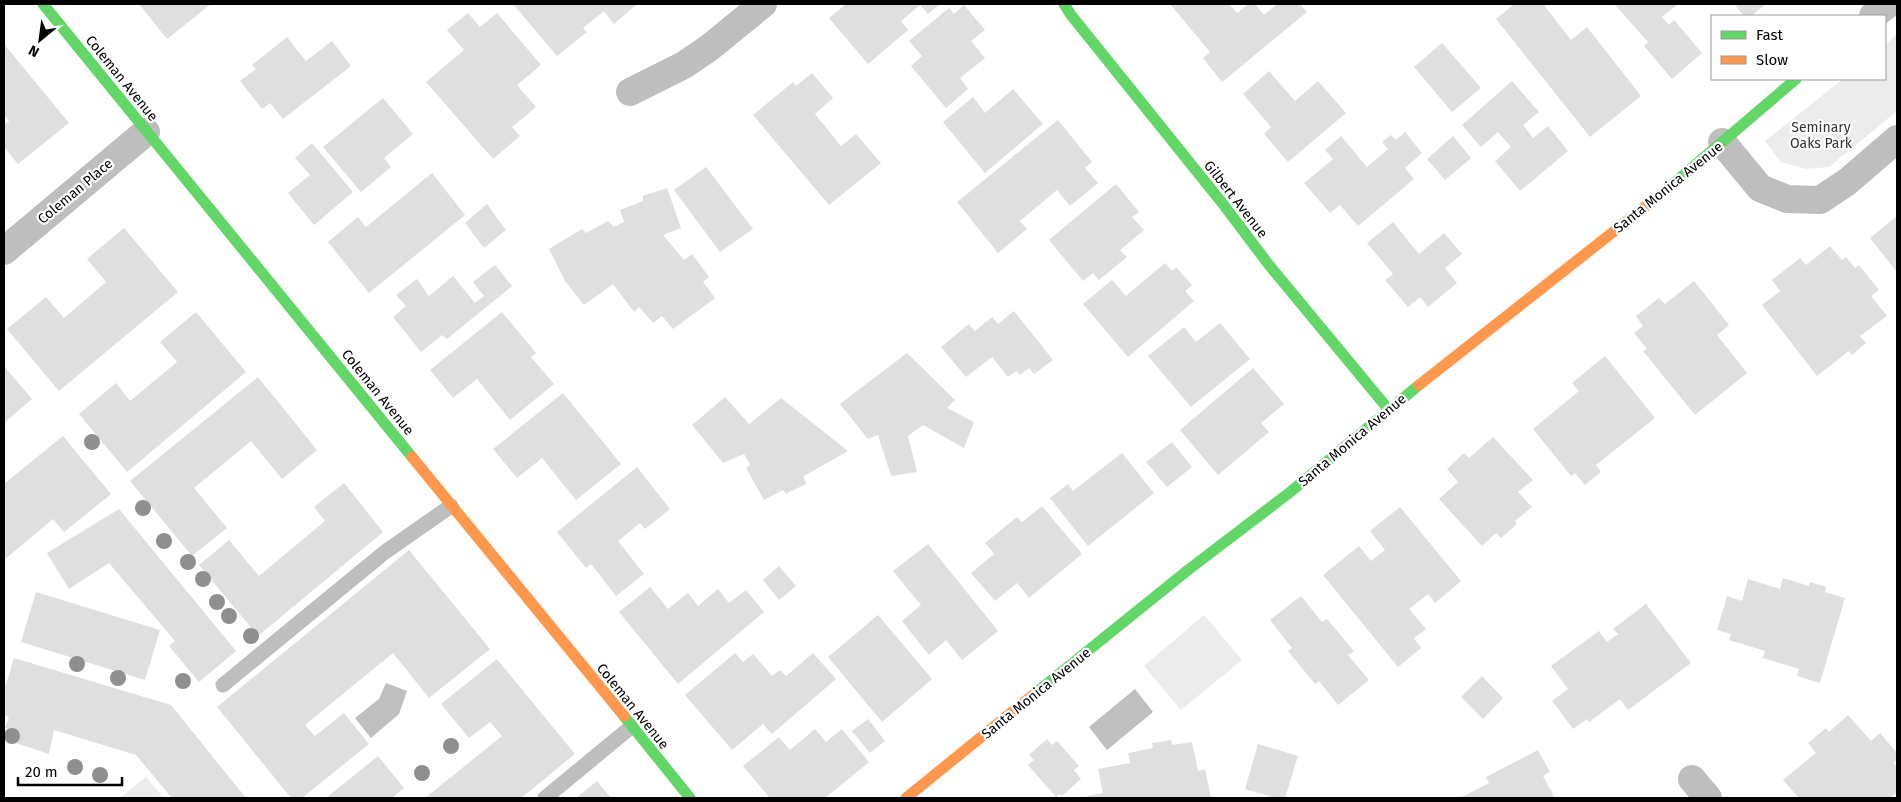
<svg xmlns="http://www.w3.org/2000/svg" width="1901" height="802" viewBox="0 0 1901 802" font-family="'Fira Sans',sans-serif">
  <rect width="100%" height="100%" fill="#fff"/>
  <g fill="#ececec">
    <polygon points="1897,34 1897,111 1829,167 1805,169 1781,162 1765,141 1843,79 1885,79 1885,45"/>
    <polygon points="1204,615 1242,660 1181,710 1144,666"/>
    <polygon points="146,777 164,798 120,798"/>
  </g>
  <g fill="#bfbfbf">
    <polygon points="386,683 407,691 399,714 371,738 355,718 379,699"/>
    <polygon points="1135,689 1153,712 1107,750 1089,727"/>
  </g>
  <g fill="#dfdfdf">
    <polygon points="139,4 211,4 167,39"/>
    <polygon points="513,4 637,4 614,24 604,11 583,28 587,32 557,56"/>
    <polygon points="846,4 940,4 928,14 920,5 901,21 908,30 868,64 829,18"/>
    <polygon points="1170,4 1229,4 1237,13 1248,4 1255,4 1264,15 1277,4 1300,4 1307,12 1222,82 1203,58 1210,52"/>
    <polygon points="1514,4 1543,4 1571,40 1587,27 1641,96 1590,137 1496,19"/>
    <polygon points="1614,4 1678,4 1662,17 1669,25 1674,20 1702,53 1672,79 1644,46 1648,42"/>
    <polygon points="1734,4 1766,4 1751,16 1744,16"/>
    <polygon points="964,5 985,30 971,41 985,58 960,78 968,89 946,108 911,66 922,56 909,41 949,8 954,14"/>
    <polygon points="468,13 480,27 497,13 541,65 517,85 536,107 512,127 520,136 493,159 426,82 464,50 447,30"/>
    <polygon points="287,37 306,61 332,41 351,66 283,119 270,103 262,109 240,81 256,69 252,65"/>
    <polygon points="1442,43 1481,88 1452,112 1414,67"/>
    <polygon points="4,44 69,123 18,164 4,147 4,126 9,121 4,115"/>
    <polygon points="1269,71 1295,101 1318,81 1346,113 1288,162 1264,134 1271,127 1243,94"/>
    <polygon points="812,73 833,98 815,114 841,146 856,134 881,163 829,205 753,115 793,82 796,86"/>
    <polygon points="1512,81 1539,112 1523,125 1533,138 1548,126 1568,151 1520,191 1495,161 1511,147 1498,132 1481,147 1462,125"/>
    <polygon points="1013,89 1043,124 985,173 943,122 973,97 985,113"/>
    <polygon points="383,98 413,134 384,158 391,167 361,192 323,147"/>
    <polygon points="1058,120 1092,162 1085,168 1098,183 1070,206 1057,190 1020,221 1027,229 998,253 957,202"/>
    <polygon points="1405,132 1422,153 1405,168 1414,179 1358,226 1340,205 1330,213 1304,183 1333,159 1325,150 1341,136 1367,167 1388,149 1382,142 1391,135 1396,140"/>
    <polygon points="1453,136 1471,158 1445,180 1427,159"/>
    <polygon points="312,143 353,192 314,225 288,193 310,175 295,158"/>
    <polygon points="706,167 753,229 720,252 674,190"/>
    <polygon points="432,173 465,215 369,293 328,242 358,217 366,227"/>
    <polygon points="1116,184 1139,212 1132,217 1144,230 1120,250 1127,257 1099,280 1093,273 1083,281 1049,240"/>
    <polygon points="667,188 681,228 663,235 684,260 692,254 709,277 703,282 715,298 673,329 662,316 653,323 639,307 634,312 613,284 584,305 565,281 549,249 582,229 586,233 608,221 614,227 624,222 620,210 643,201 643,196"/>
    <polygon points="487,204 506,230 484,248 465,223"/>
    <polygon points="1897,216 1897,272 1870,238"/>
    <polygon points="1393,222 1419,254 1444,233 1462,254 1445,268 1457,283 1428,307 1420,297 1408,307 1385,280 1393,274 1367,243"/>
    <polygon points="124,228 178,292 59,391 7,329 46,297 64,318 106,282 87,259"/>
    <polygon points="1830,246 1842,260 1846,257 1855,268 1859,265 1879,290 1871,296 1887,316 1860,336 1866,343 1852,355 1849,351 1817,376 1762,305 1780,291 1772,280 1800,258 1806,265"/>
    <polygon points="1165,263 1172,271 1176,267 1192,285 1185,291 1194,301 1128,357 1083,304 1112,280 1126,296"/>
    <polygon points="495,265 512,286 447,339 442,335 421,352 393,317 406,306 396,295 417,279 429,296 453,276 475,303 484,296 473,282"/>
    <polygon points="1694,281 1729,325 1717,335 1747,373 1695,415 1643,351 1647,349 1634,333 1643,326 1636,316 1659,298 1665,304"/>
    <polygon points="1014,311 1053,360 1034,374 1029,368 1020,375 1016,371 1008,377 992,357 966,377 941,347 969,324 975,331 992,317 998,324"/>
    <polygon points="196,312 246,372 127,472 79,414 116,383 130,401 177,362 160,342"/>
    <polygon points="502,312 536,353 531,357 554,384 510,420 477,379 453,398 430,370"/>
    <polygon points="1220,323 1250,359 1191,407 1148,356 1184,327 1196,342"/>
    <polygon points="907,353 955,400 947,408 974,422 964,448 923,425 908,436 917,472 891,476 878,435 868,439 840,404"/>
    <polygon points="1605,356 1655,418 1596,465 1601,472 1585,485 1575,473 1571,476 1533,429 1579,391 1572,383"/>
    <polygon points="4,366 32,399 4,423"/>
    <polygon points="1253,368 1284,404 1261,423 1269,432 1218,475 1180,430"/>
    <polygon points="258,377 317,450 282,479 251,441 194,488 227,528 192,556 130,481"/>
    <polygon points="563,393 621,464 576,500 542,458 517,478 493,449"/>
    <polygon points="725,397 749,424 781,398 848,451 804,476 806,484 786,494 783,490 764,500 746,468 750,465 744,454 723,463 692,425"/>
    <polygon points="63,436 111,494 64,532 53,519 4,560 4,484"/>
    <polygon points="1493,437 1533,480 1518,492 1532,507 1515,521 1517,524 1501,538 1496,533 1482,546 1439,499 1458,482 1447,469 1464,453 1469,458"/>
    <polygon points="1172,442 1192,467 1167,487 1146,462"/>
    <polygon points="1122,453 1154,493 1088,546 1050,498 1068,484 1073,491"/>
    <polygon points="637,467 670,509 645,529 640,523 618,541 644,574 616,596 591,564 586,568 557,532"/>
    <polygon points="344,483 383,532 258,636 199,565 229,540 259,576 325,521 314,507"/>
    <polygon points="1042,506 1082,554 1029,598 1017,583 995,601 971,573 994,554 985,543 1017,517 1022,522"/>
    <polygon points="1400,507 1461,581 1435,603 1428,594 1409,609 1426,629 1414,638 1421,648 1398,667 1323,575 1359,546 1371,561 1385,550 1370,531"/>
    <polygon points="119,509 236,651 199,682 169,646 175,641 109,563 69,589 47,553"/>
    <polygon points="928,544 998,631 962,660 946,640 929,655 902,621 921,605 893,571"/>
    <polygon points="409,550 490,649 429,698 393,653 305,725 315,736 344,713 369,744 302,798 291,798 217,707"/>
    <polygon points="779,566 796,586 779,600 763,580"/>
    <polygon points="1783,578 1809,586 1810,582 1826,587 1825,592 1845,598 1820,683 1797,676 1799,669 1763,658 1765,651 1729,640 1731,634 1717,630 1727,596 1742,601 1748,579 1780,589"/>
    <polygon points="650,587 668,609 688,593 698,606 718,589 729,603 746,590 764,612 678,684 619,612"/>
    <polygon points="36,592 160,630 145,680 21,642"/>
    <polygon points="1301,596 1322,622 1327,619 1354,651 1348,655 1369,680 1338,705 1319,681 1315,684 1288,651 1292,648 1270,620"/>
    <polygon points="1646,604 1691,663 1628,710 1620,699 1589,722 1587,719 1573,729 1552,701 1568,689 1551,666 1599,631 1607,642 1618,634 1613,629"/>
    <polygon points="878,615 932,679 882,722 828,657"/>
    <polygon points="735,653 743,662 753,654 772,676 780,670 786,676 813,653 836,679 772,734 763,724 732,750 685,695"/>
    <polygon points="14,658 171,705 246,798 172,798 136,755 54,730 49,754 16,743 20,733 5,728 9,717 4,715 4,691"/>
    <polygon points="497,659 575,754 521,798 425,798 502,736 490,722 469,738 441,704"/>
    <polygon points="1482,676 1503,698 1483,719 1461,697"/>
    <polygon points="1848,715 1871,741 1880,733 1897,753 1897,759 1894,763 1897,767 1897,792 1890,798 1799,798 1783,780 1816,753 1808,743 1826,728 1829,732"/>
    <polygon points="868,719 885,741 870,753 852,731"/>
    <polygon points="815,729 826,742 842,729 869,762 825,798 770,798 743,766 779,737 790,750"/>
    <polygon points="1047,739 1052,745 1057,741 1079,766 1074,770 1081,779 1062,796 1060,794 1056,797 1028,765 1034,760 1029,755"/>
    <polygon points="1171,740 1172,745 1192,742 1198,771 1205,769 1211,798 1088,798 1087,796 1103,793 1098,769 1130,763 1128,753 1153,748 1152,743"/>
    <polygon points="1258,744 1298,756 1285,798 1275,798 1245,789"/>
    <polygon points="1538,750 1550,772 1543,776 1555,798 1460,798 1489,783 1486,777"/>
    <polygon points="378,756 404,788 392,798 326,798"/>
    <polygon points="597,781 611,798 576,798"/>
  </g>
  <g fill="none" stroke-linecap="round" stroke-linejoin="round">
    <g stroke="#bebebe" stroke-width="15">
      <polyline points="223,685 385,552 451,506"/>
      <polyline points="545,798 631,727"/>
    </g>
    <g stroke="#bebebe" stroke-width="28">
      <polyline points="1873,16 1888,4"/>
      <polyline points="630,92 684,65 709,48 763,4"/>
      <polyline points="1722,142 1760,188 1787,199 1820,200 1847,182 1897,139"/>
      <polyline points="4,251 146,132"/>
      <polyline points="1692,779 1708,798"/>
    </g>
    <g stroke="#63d668" stroke-width="11">
      <polyline points="43,4 412,457"/>
      <polyline points="1064,4 1071,15 1223,204 1269,265 1389,410"/>
      <polyline points="1660,195 1796,79"/>
      <polyline points="1033,695 1188,570 1289,493 1419,385"/>
      <polyline points="624,716 690,798"/>
    </g>
    <g stroke="#ff974d" stroke-width="11">
      <polyline points="1419,385 1660,195"/>
      <polyline points="412,457 624,716"/>
      <polyline points="906,798 1033,695"/>
    </g>
  </g>
  <g fill="#8f8f8f">
    <circle cx="92" cy="442" r="8"/>
    <circle cx="143" cy="508" r="8"/>
    <circle cx="164" cy="541" r="8"/>
    <circle cx="188" cy="562" r="8"/>
    <circle cx="203" cy="579" r="8"/>
    <circle cx="217" cy="602" r="8"/>
    <circle cx="229" cy="616" r="8"/>
    <circle cx="251" cy="636" r="8"/>
    <circle cx="77" cy="664" r="8"/>
    <circle cx="118" cy="678" r="8"/>
    <circle cx="183" cy="681" r="8"/>
    <circle cx="12" cy="736" r="8"/>
    <circle cx="451" cy="746" r="8"/>
    <circle cx="75" cy="767" r="8"/>
    <circle cx="422" cy="773" r="8"/>
    <circle cx="100" cy="775" r="8"/>
  </g>
  <g text-anchor="middle" stroke-width="4.5" stroke-linejoin="round" paint-order="stroke">
    <g font-size="14" fill="#000" stroke="#fff">
      <text transform="translate(122 78) rotate(51)" y="5">Coleman Avenue</text>
      <text transform="translate(1668 187) rotate(-39)" y="5">Santa Monica Avenue</text>
      <text transform="translate(75 191) rotate(-40)" y="5">Coleman Place</text>
      <text transform="translate(1236 199) rotate(52)" y="5">Gilbert Avenue</text>
      <text transform="translate(378 392) rotate(51)" y="5">Coleman Avenue</text>
      <text transform="translate(1352 440) rotate(-40)" y="5">Santa Monica Avenue</text>
      <text transform="translate(1036 693) rotate(-39)" y="5">Santa Monica Avenue</text>
      <text transform="translate(633 706) rotate(51)" y="5">Coleman Avenue</text>
    </g>
    <g font-size="14" fill="#333" stroke="#fff">
      <text x="1821" y="132">Seminary<tspan x="1821" dy="16">Oaks Park</tspan></text>
    </g>
  </g>
  <rect width="1901" height="802" fill="none" stroke="#000000" stroke-width="10"/>
  <rect x="1711" y="15" width="175" height="65" fill="#ffffff" stroke="#999999"/>
  <rect x="1721" y="31" width="25" height="8" fill="#63d668" stroke="#999999"/>
  <text x="1756" y="40" font-size="15" fill="#000000">Fast</text>
  <rect x="1721" y="56" width="25" height="8" fill="#ff974d" stroke="#999999"/>
  <text x="1756" y="65" font-size="15" fill="#000000">Slow</text>
  <g transform="translate(40 40) rotate(209)" stroke="#ffffff" stroke-width="4" paint-order="stroke">
  <path d="M0-4L9 19L0 12L-9 19Z" fill="#000000"/>
  <text y="-8" font-size="14" font-weight="bold" text-anchor="middle" fill="#000000">N</text>
  </g>
  <path d="M18 777v8h104v-8" fill="none" stroke="#000000" stroke-width="2.5"/>
  <text x="25" y="777" font-size="15" fill="#000000" stroke="#ffffff" stroke-width="4" paint-order="stroke">20 m</text>
</svg>
